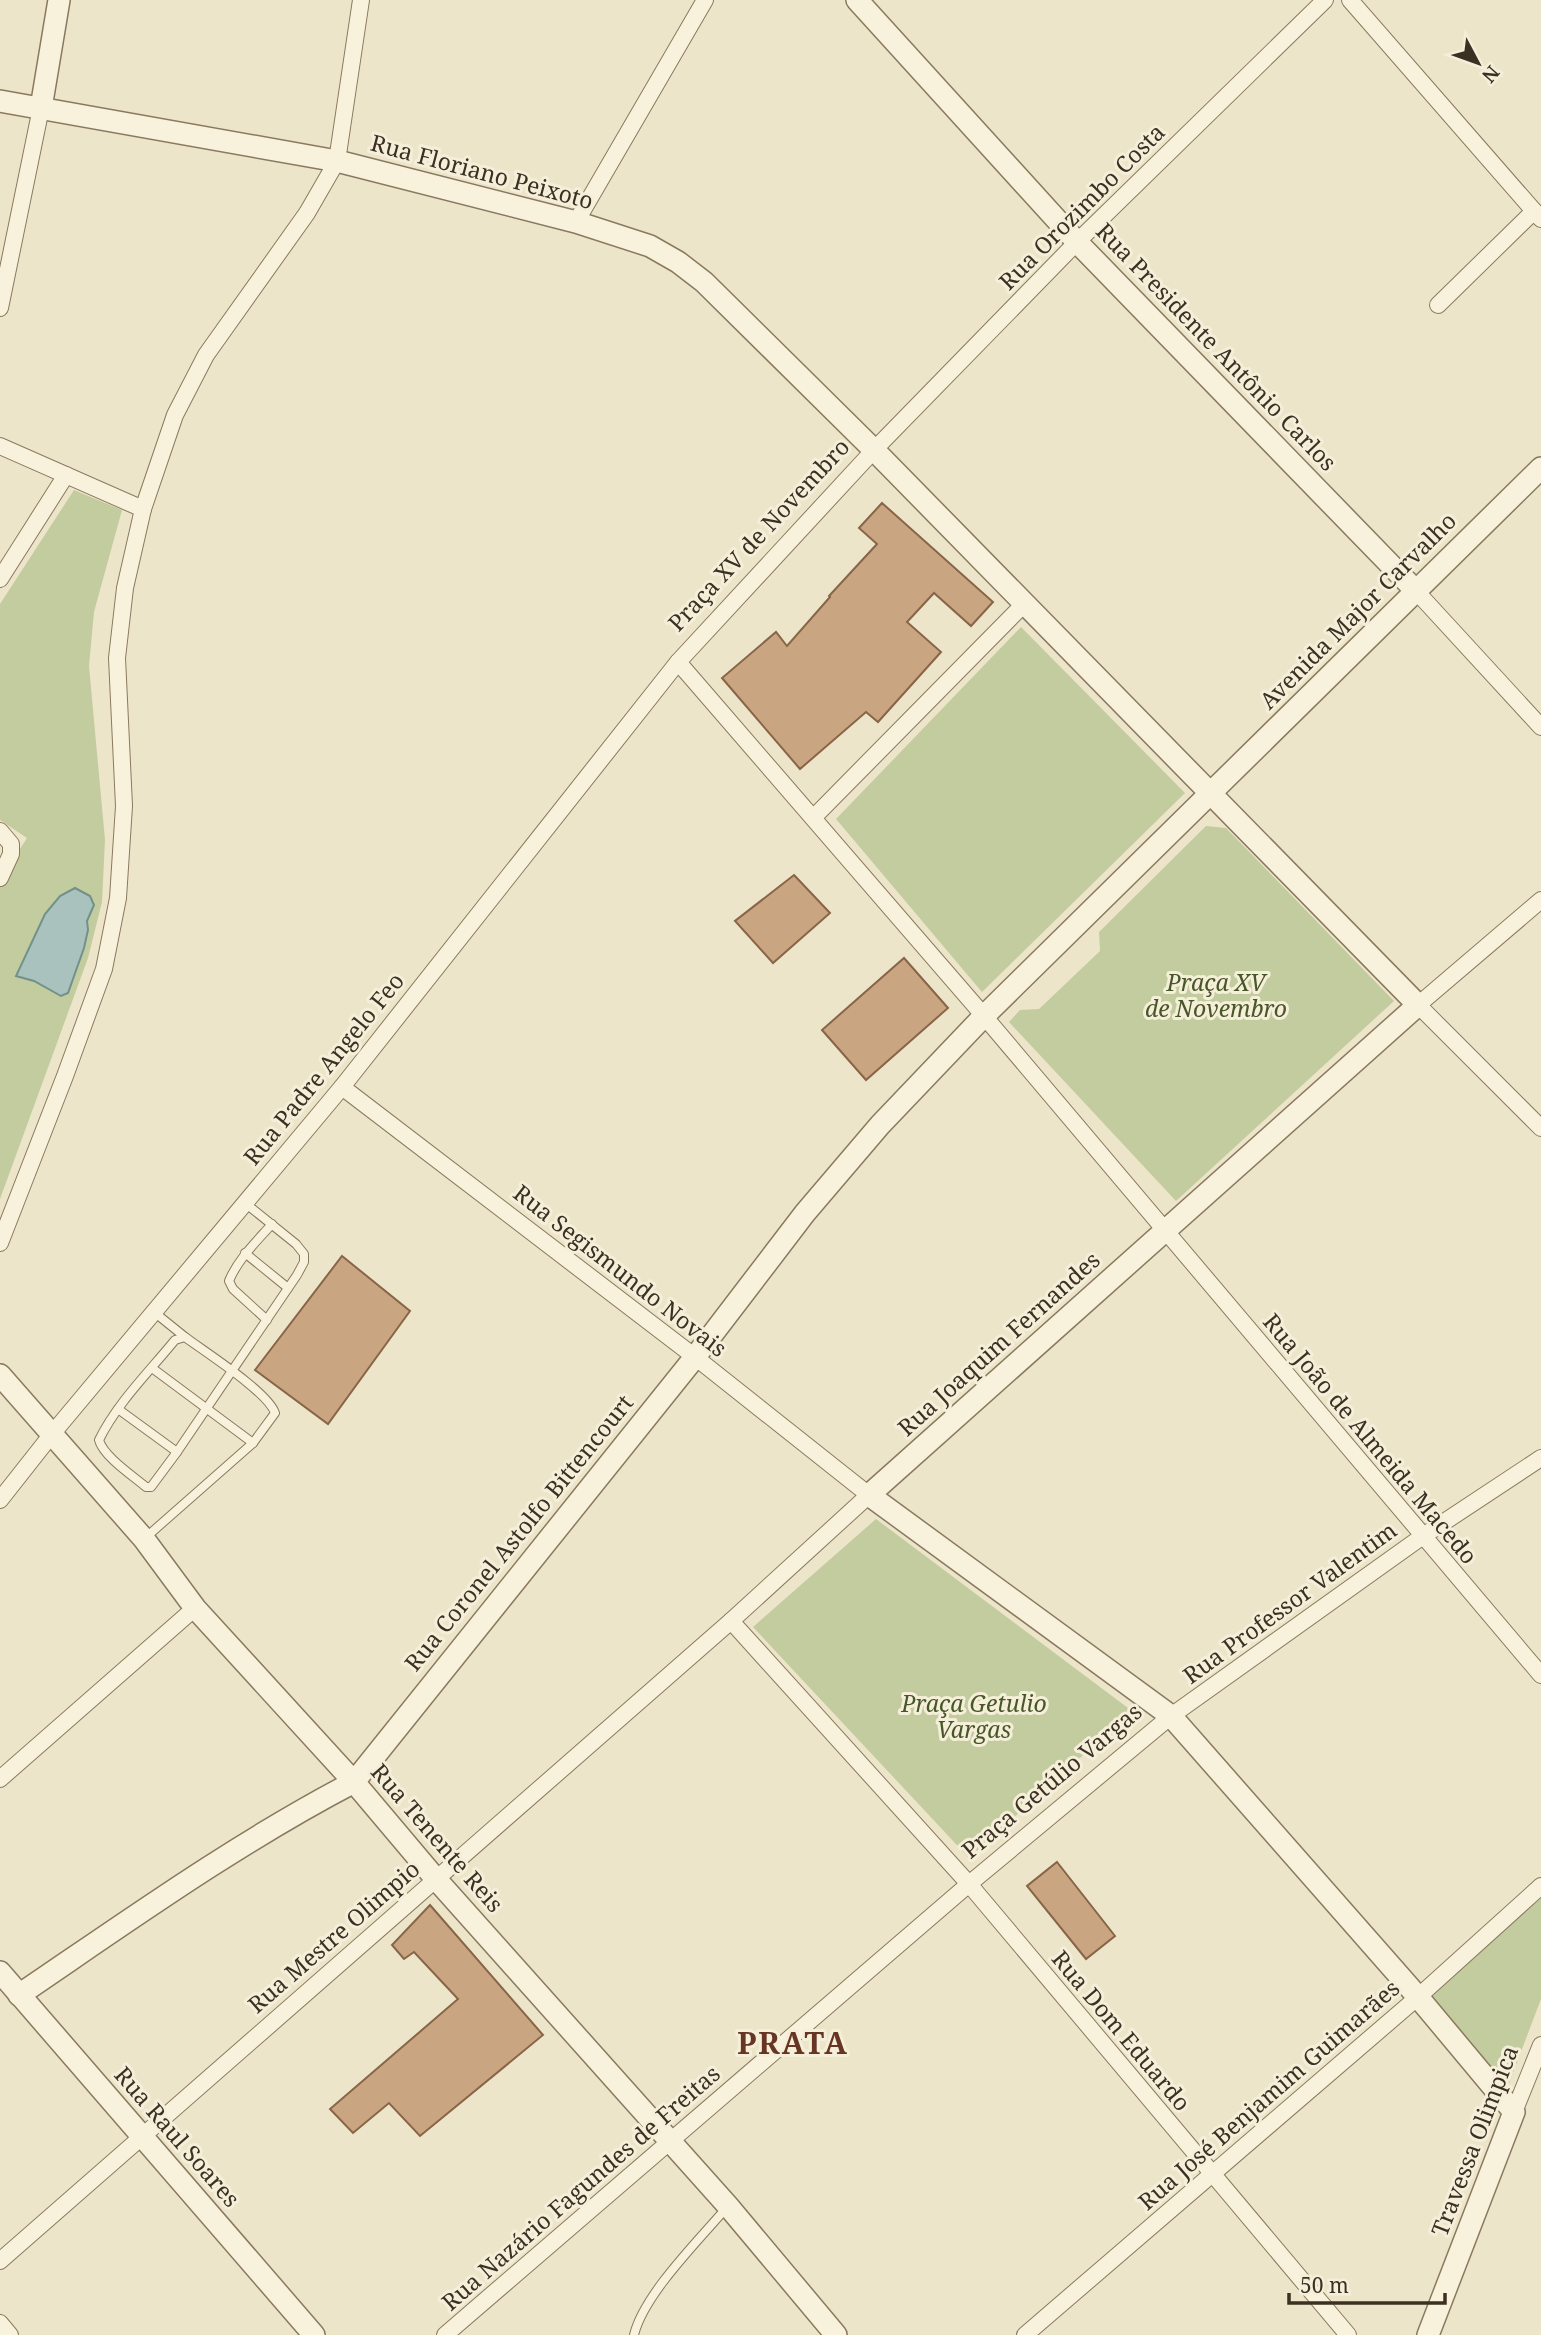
<svg xmlns="http://www.w3.org/2000/svg" width="1541" height="2335" viewBox="0 0 1541 2335" font-family="'Noto Serif',serif">
  <rect width="100%" height="100%" fill="#ede5ca"/>
  <g fill="#c3cc9e">
    <polygon points="74,490 122,510 94,612 89,666 105,840 102,902 88,958 0,1199 0,880 27,838 0,820 0,604"/>
    <polygon points="1021,627 1185,793 982,992 836,819"/>
    <polygon points="1206,826 1226,828 1394,1001 1176,1201 1009,1022 1020,1010 1039,1009 1100,951 1099,932"/>
    <polygon points="876,1519 1132,1711 969,1858 753,1627"/>
    <polygon points="1541,1897 1541,1999 1508,2086 1430,1995"/>
  </g>
  <polygon fill="#aac2bd" stroke="#71918b" stroke-width="2" points="75,888 90,896 94,905 87,921 88,930 84,948 68,993 61,996 34,981 16,976 45,914 60,896"/>
  <g fill="#caa582" stroke="#886546" stroke-width="2">
    <polygon points="882,503 993,602 971,626 934,593 907,622 941,652 878,722 866,712 800,769 722,678 776,632 787,646 830,597 829,596 877,544 859,528"/>
    <polygon points="794,875 830,913 773,963 735,921"/>
    <polygon points="904,958 948,1008 866,1080 822,1030"/>
    <polygon points="342,1256 410,1311 328,1424 255,1370"/>
    <polygon points="1057,1862 1115,1936 1086,1959 1027,1886"/>
    <polygon points="430,1905 543,2035 420,2136 389,2103 353,2133 330,2109 458,1999 414,1952 404,1959 392,1945"/>
  </g>
  <g fill="none" stroke-linecap="round" stroke-linejoin="round">
    <defs>
      <g id="service">
        <polyline points="245,1253 288,1288"/>
        <polyline points="154,1312 185,1337"/>
        <path d="M267 1320 233 1289 229 1281C238 1259 256 1242 272 1224"/>
        <polyline points="152,1368 253,1443"/>
        <polyline points="118,1409 177,1452"/>
        <path d="M144 1539 253 1443 275 1413C268 1392 205 1352 185 1337L175 1340C149 1372 117 1403 99 1440 103 1456 133 1476 146 1487H151L177 1452 297 1275 304 1262V1254L296 1244 245 1203"/>
        <path d="M634 2335C644 2294 699 2240 728 2206"/>
      </g>
      <g id="minor">
        <polyline points="1350,0 1541,219"/>
        <polyline points="576,222 705,0"/>
        <polyline points="1438,305 1534,211"/>
        <polyline points="0,308 41,108"/>
        <polyline points="0,446 143,509"/>
        <polyline points="0,579 66,475"/>
        <polyline points="1416,591 1541,727"/>
        <polyline points="678,662 984,1016 1541,1675"/>
        <polyline points="814,817 1025,603"/>
        <polyline points="0,831 11,844 11,854 0,878"/>
        <polyline points="1541,900 1418,1005 1541,1128"/>
        <polyline points="0,1243 65,1076 104,969 118,898 124,806 117,658 125,588 143,509 175,415 206,355 307,213 337,161 361,0"/>
        <polyline points="0,1500 52,1434 342,1087 678,662 874,450 1077,242 1325,0"/>
        <polyline points="731,1621 969,1884 1348,2335"/>
        <polyline points="0,1779 195,1608"/>
        <polyline points="1514,2112 1541,2045"/>
        <polyline points="0,2261 731,1621 869,1495 695,1357 342,1087"/>
        <polyline points="0,2323 10,2335"/>
        <polyline points="445,2335 969,1884 1171,1716 1423,1536 1541,1458"/>
        <polyline points="1025,2335 1418,1997 1541,1886"/>
      </g>
      <g id="tertiary">
        <polyline points="857,0 1077,242 1416,591"/>
        <polyline points="0,101 337,161 576,222 650,246 678,262 704,282 874,450 1418,1005 869,1495 1171,1716 1418,1997 1514,2112 1428,2335"/>
        <polyline points="41,108 59,0"/>
        <polyline points="0,1375 144,1539 195,1608 354,1782 435,1878 728,2206 836,2335"/>
        <polyline points="0,1972 314,2335"/>
        <path d="M19 1995C128 1921 237 1843 354 1782L695 1357 805 1213 880 1125 984 1016 1541 468"/>
      </g>
    </defs>
    <use href="#service" stroke="#8a795f" stroke-width="10"/>
    <use href="#minor" stroke="#8a795f" stroke-width="18"/>
    <use href="#tertiary" stroke="#8a795f" stroke-width="24"/>
    <use href="#service" stroke="#f8f2dd" stroke-width="8"/>
    <use href="#minor" stroke="#f8f2dd" stroke-width="16"/>
    <use href="#tertiary" stroke="#f8f2dd" stroke-width="21"/>
  </g>
  <g text-anchor="middle" stroke-width="6" stroke-linejoin="round" paint-order="stroke">
    <g font-size="23" fill="#3b3022" stroke="#f5efda">
      <text transform="translate(482 172) rotate(15)" y="8">Rua Floriano Peixoto</text>
      <text transform="translate(1082 207) rotate(-45)" y="8">Rua Orozimbo Costa</text>
      <text transform="translate(1216 347) rotate(46)" y="8">Rua Presidente Antônio Carlos</text>
      <text transform="translate(759 535) rotate(-47)" y="8">Praça XV de Novembro</text>
      <text transform="translate(1358 611) rotate(-45)" y="8">Avenida Major Carvalho</text>
      <text transform="translate(324 1069) rotate(-51)" y="8">Rua Padre Angelo Feo</text>
      <text transform="translate(620 1271) rotate(38)" y="8">Rua Segismundo Novais</text>
      <text transform="translate(999 1344) rotate(-42)" y="8">Rua Joaquim Fernandes</text>
      <text transform="translate(1370 1439) rotate(50)" y="8">Rua João de Almeida Macedo</text>
      <text transform="translate(519 1533) rotate(-51)" y="8">Rua Coronel Astolfo Bittencourt</text>
      <text transform="translate(1290 1603) rotate(-36)" y="8">Rua Professor Valentim</text>
      <text transform="translate(1052 1781) rotate(-40)" y="8">Praça Getúlio Vargas</text>
      <text transform="translate(437 1838) rotate(49)" y="8">Rua Tenente Reis</text>
      <text transform="translate(334 1937) rotate(-41)" y="8">Rua Mestre Olimpio</text>
      <text transform="translate(1121 2031) rotate(50)" y="8">Rua Dom Eduardo</text>
      <text transform="translate(1269 2095) rotate(-41)" y="8">Rua José Benjamim Guimarães</text>
      <text transform="translate(177 2137) rotate(49)" y="8">Rua Raul Soares</text>
      <text transform="translate(1475 2141) rotate(-69)" y="8">Travessa Olimpica</text>
      <text transform="translate(581 2188) rotate(-41)" y="8">Rua Nazário Fagundes de Freitas</text>
    </g>
    <g font-size="23" font-style="italic" fill="#485729" stroke="#f5efda">
      <text x="1216" y="991">Praça XV<tspan x="1216" dy="26">de Novembro</tspan></text>
      <text x="974" y="1712">Praça Getulio<tspan x="974" dy="26">Vargas</tspan></text>
    </g>
    <g font-size="30" font-weight="bold" letter-spacing="2" fill="#663523" stroke="#f5efda">
      <text x="793" y="2054">PRATA</text>
    </g>
  </g>
  <g transform="translate(1478 63) rotate(131)" stroke="#f5efda" stroke-width="5" paint-order="stroke">
  <path d="M0-5L12 26L0 18L-12 26Z" fill="#3b3022"/>
  <text y="-10" font-size="19" font-weight="bold" text-anchor="middle" fill="#3b3022">N</text>
  </g>
  <path d="M1289 2293v10h156v-10" fill="none" stroke="#3b3022" stroke-width="3.5"/>
  <text x="1300" y="2293" font-size="21" fill="#3b3022" stroke="#f5efda" stroke-width="5" paint-order="stroke">50 m</text>
</svg>
